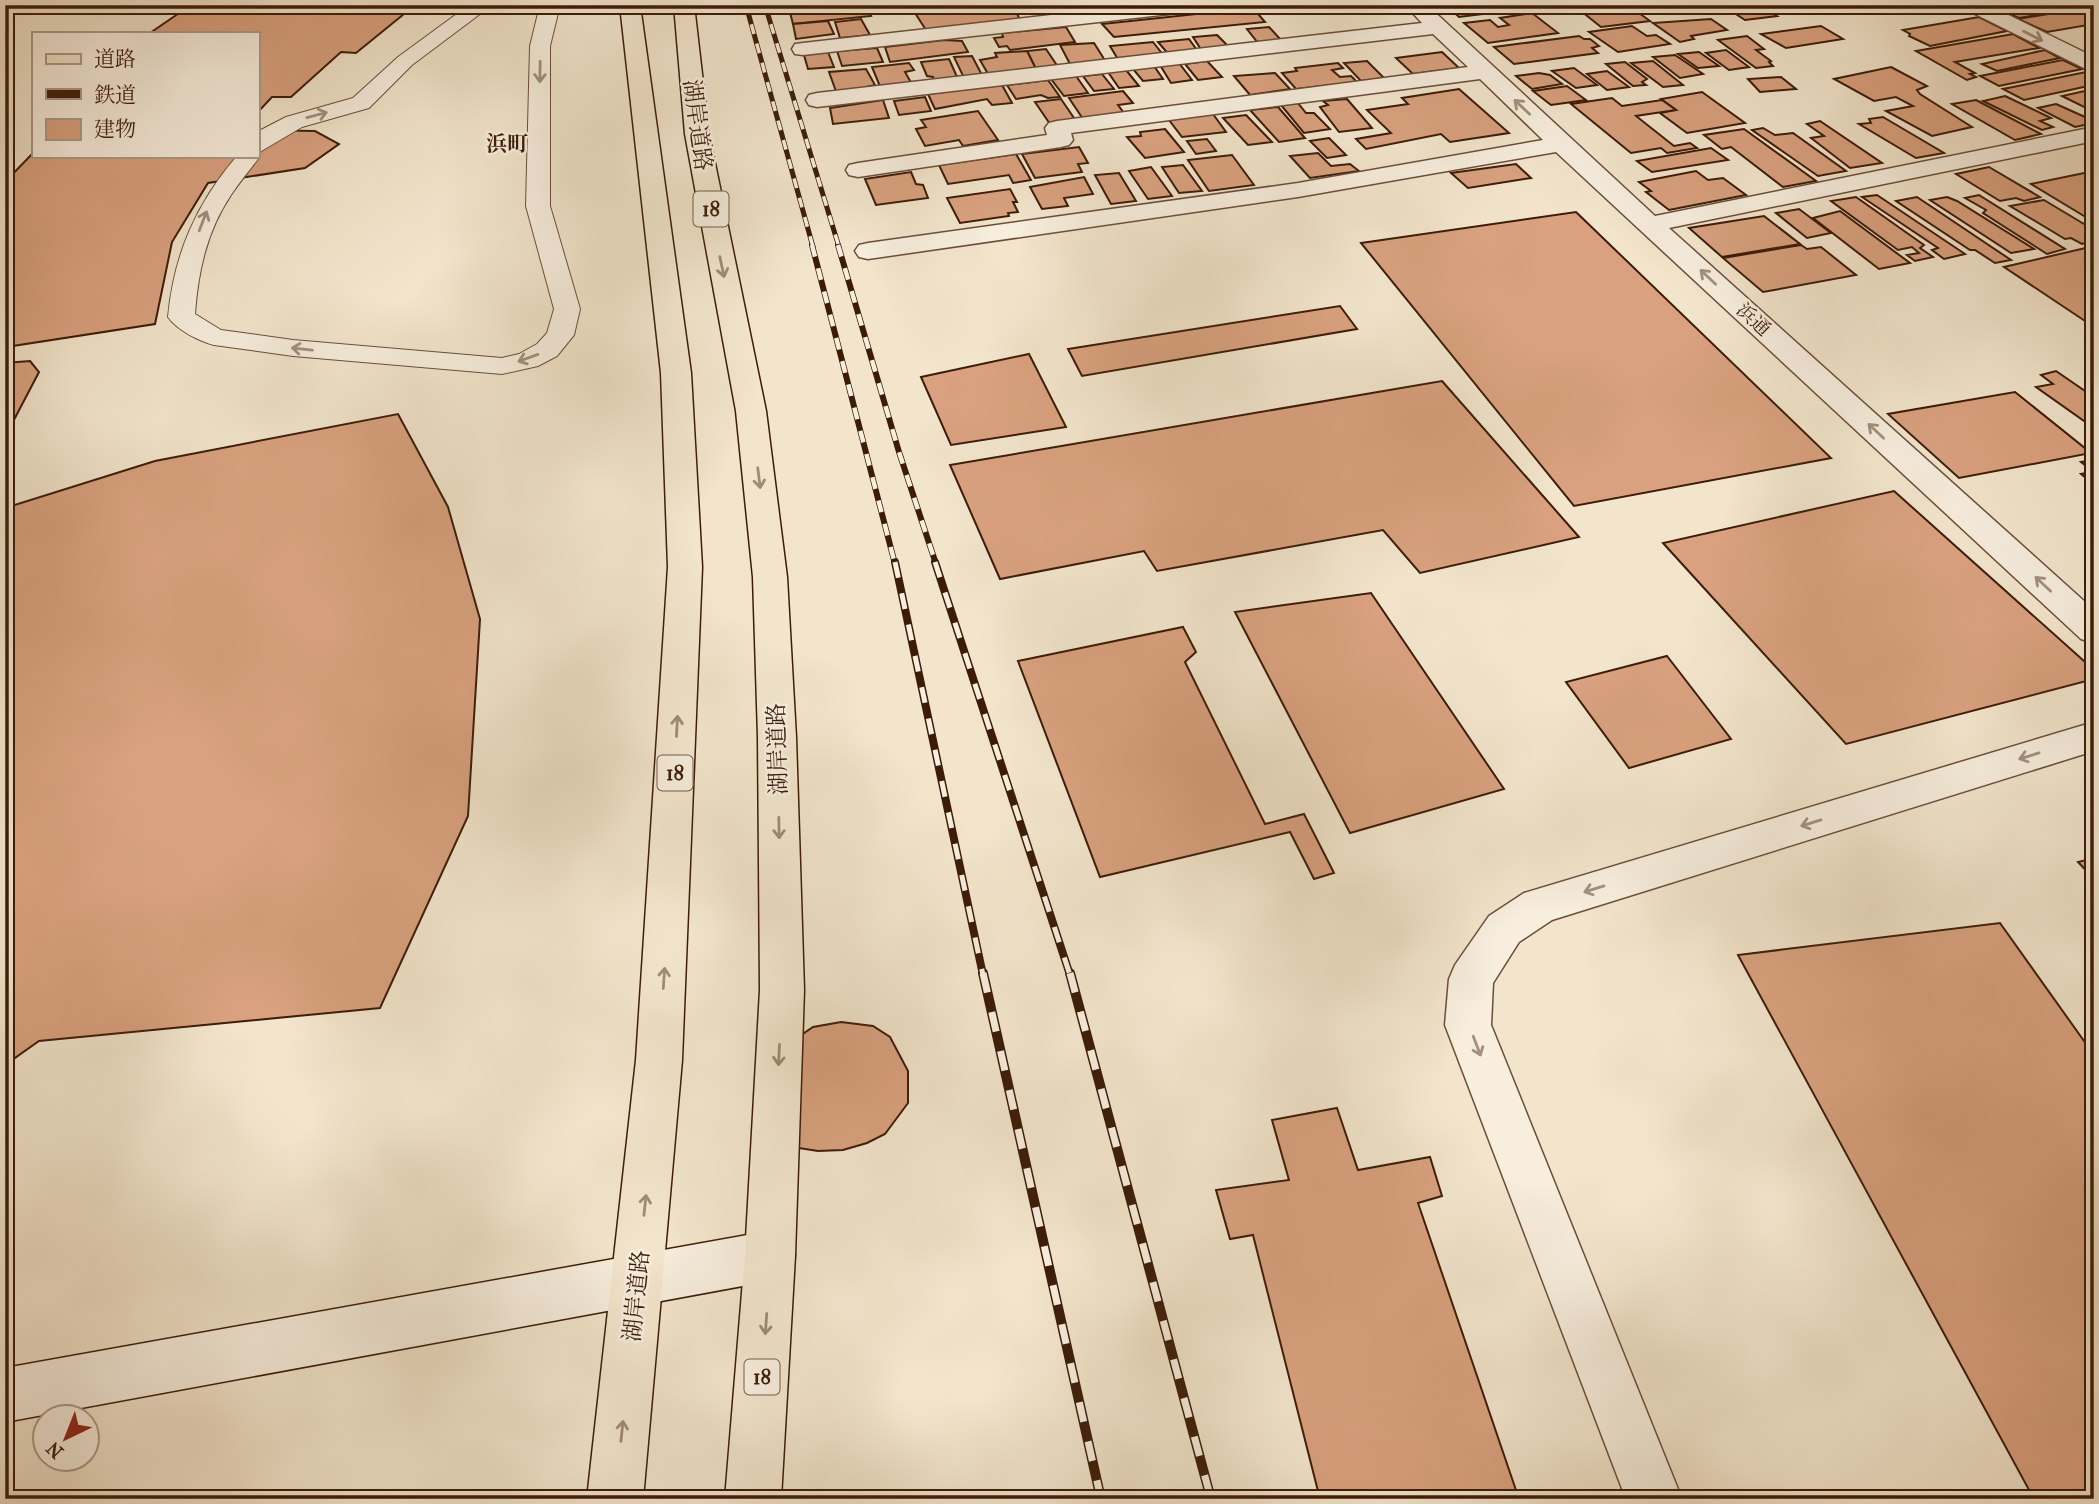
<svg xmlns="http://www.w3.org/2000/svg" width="2099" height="1504" viewBox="0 0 2099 1504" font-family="'IM FELL French Canon','Noto Serif JP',serif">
  <rect width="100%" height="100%" fill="#f2e5cc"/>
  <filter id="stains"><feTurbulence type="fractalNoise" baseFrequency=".00286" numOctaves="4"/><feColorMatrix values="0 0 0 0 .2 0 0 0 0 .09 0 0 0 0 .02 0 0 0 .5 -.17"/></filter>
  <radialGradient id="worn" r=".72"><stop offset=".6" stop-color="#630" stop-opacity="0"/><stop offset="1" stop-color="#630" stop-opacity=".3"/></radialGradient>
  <g fill="#d9a17f" stroke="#3c1c09" stroke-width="2">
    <polygon points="191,5 415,5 356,53 341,52 291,97 272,97 257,113 257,33 150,33"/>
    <polygon points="788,5 865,5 871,16 793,24"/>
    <polygon points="992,5 1013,5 1020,20 926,30 915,13"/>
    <polygon points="1063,5 1097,5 1100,9 1067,12"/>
    <polygon points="1446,5 1529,5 1533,8 1459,17"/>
    <polygon points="1722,5 1759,5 1777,16 1745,20"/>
    <polygon points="2000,5 2084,5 2087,7 2019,18 1994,7"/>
    <polygon points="1253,8 1265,22 1114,37 1102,24"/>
    <polygon points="1632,8 1650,21 1601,27 1581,11"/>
    <polygon points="2084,8 2094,8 2094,24 2047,32 2018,19"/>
    <polygon points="1532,13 1558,33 1488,43 1464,23 1490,20 1498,27 1509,25 1500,18"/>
    <polygon points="1979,17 2007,31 1930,46 1909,36 1910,34 1903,30"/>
    <polygon points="861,19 870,35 840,38 835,22"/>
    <polygon points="1711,19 1727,30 1691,36 1694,39 1680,42 1653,23"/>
    <polygon points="828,21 834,34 796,39 793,24"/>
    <polygon points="1632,26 1647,36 1656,35 1670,44 1618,52 1589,32"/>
    <polygon points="1821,26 1843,39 1786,48 1761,34"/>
    <polygon points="1066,27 1075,42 1010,50 1007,46 999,47 994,38 1003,37 1002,33"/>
    <polygon points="1269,27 1281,40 1258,43 1247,29"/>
    <polygon points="2013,34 2039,48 1955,62 1975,73 1970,74 1976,77 1967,80 1916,51"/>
    <polygon points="1217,35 1230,48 1202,51 1193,37"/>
    <polygon points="1579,36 1584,39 1590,39 1599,46 1592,48 1598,53 1514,64 1494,47"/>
    <polygon points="1747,36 1764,49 1756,50 1771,61 1769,62 1773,66 1756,68 1718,40"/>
    <polygon points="1189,39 1199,53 1170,56 1158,42"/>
    <polygon points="944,40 962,41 968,52 890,62 885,47"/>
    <polygon points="1153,42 1164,56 1119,61 1110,46"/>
    <polygon points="1094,43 1106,62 1070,64 1060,45"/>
    <polygon points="877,48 883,62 842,66 837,51"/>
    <polygon points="1046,49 1058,67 1036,69 1027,51"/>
    <polygon points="1726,50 1749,67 1729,70 1706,53"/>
    <polygon points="2045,50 2060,58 1997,71 1982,64"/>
    <polygon points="1027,51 1036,69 988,74 980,60 997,57 995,53"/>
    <polygon points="828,52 834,67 808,69 804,55"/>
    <polygon points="1442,52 1459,68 1413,74 1396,58"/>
    <polygon points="1699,52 1719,66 1698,68 1678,54"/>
    <polygon points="1675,55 1703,74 1680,78 1653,57"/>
    <polygon points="972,56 983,77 965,80 954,57"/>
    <polygon points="949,59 958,79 935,82 933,77 927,76 921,62"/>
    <polygon points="2063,60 2082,69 1999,86 1980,76"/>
    <polygon points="1207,61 1222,77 1198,80 1185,64"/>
    <polygon points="1367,61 1384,78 1361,81 1344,63"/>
    <polygon points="1653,61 1683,85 1663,87 1631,63"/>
    <polygon points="1625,62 1647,79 1642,82 1646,85 1633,86 1606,64"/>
    <polygon points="909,63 914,70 905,72 913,86 881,89 872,67"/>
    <polygon points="1179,63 1192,80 1171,83 1160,65"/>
    <polygon points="1338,63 1343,68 1332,70 1340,77 1351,76 1357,82 1296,89 1282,73 1297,71 1295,68"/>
    <polygon points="1154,66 1163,79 1143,81 1133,69"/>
    <polygon points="1891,67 1927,86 1917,90 1920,94 1972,127 1932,136 1886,111 1913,106 1896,97 1874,101 1834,79"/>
    <polygon points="1574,68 1597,85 1576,88 1552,71"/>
    <polygon points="866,69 875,85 837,94 829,72"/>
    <polygon points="1126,70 1139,86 1119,88 1108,72"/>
    <polygon points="1607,71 1629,87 1607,90 1587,74"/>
    <polygon points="2086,72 2094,76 2094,82 2088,83 2093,85 2024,100 2003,89"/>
    <polygon points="1275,73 1290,89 1250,95 1234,76"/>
    <polygon points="1539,73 1550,75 1562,84 1532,89 1516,76"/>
    <polygon points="1102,74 1114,89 1094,91 1083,76"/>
    <polygon points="1076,76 1088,93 1064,96 1051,79"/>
    <polygon points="1781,77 1796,89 1760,92 1748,79"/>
    <polygon points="1048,80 1060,97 1048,98 1041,95 1016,99 1007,85"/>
    <polygon points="1002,85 1012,103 992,105 987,99 935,109 928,94"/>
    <polygon points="1567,86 1586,100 1551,105 1533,91"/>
    <polygon points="1459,89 1509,133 1450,142 1441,134 1366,149 1356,139 1391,133 1367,110 1408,104 1402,98"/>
    <polygon points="2094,89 2094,106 2086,108 2062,96"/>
    <polygon points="1123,91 1133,103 1118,105 1124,113 1083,119 1069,98"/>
    <polygon points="1702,92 1745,123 1687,133 1660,113 1676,110 1661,99"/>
    <polygon points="2005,96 2051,118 2040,121 2053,127 2042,130 1983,101"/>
    <polygon points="925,97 931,111 899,115 894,101"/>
    <polygon points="1612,98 1622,106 1662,100 1676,110 1636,116 1674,146 1690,143 1697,148 1667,153 1661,148 1631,153 1571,104"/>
    <polygon points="1061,99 1076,121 1050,124 1035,102"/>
    <polygon points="1347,99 1372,128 1339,132 1320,107 1328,105 1323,101"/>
    <polygon points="883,100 889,118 833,124 830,108"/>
    <polygon points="1976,100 2041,134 2015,140 1952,104"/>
    <polygon points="1298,103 1306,113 1314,113 1330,129 1304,133 1281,105"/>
    <polygon points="2056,104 2094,121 2094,123 2075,127 2038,108"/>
    <polygon points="1278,107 1305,138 1279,142 1250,110"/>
    <polygon points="978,111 998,140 963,146 959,140 925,146 916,129 926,127 921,120"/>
    <polygon points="1213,114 1226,132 1182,137 1169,120"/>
    <polygon points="1246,115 1272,142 1248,145 1223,118"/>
    <polygon points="1883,117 1944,153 1916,158 1859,124 1871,123 1869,119"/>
    <polygon points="1820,121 1882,163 1850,168 1811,138 1824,136 1807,124"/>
    <polygon points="1763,128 1775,135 1793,133 1846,171 1818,176 1752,130"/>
    <polygon points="1165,129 1184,152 1145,158 1127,137 1141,136 1140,132"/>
    <polygon points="1744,129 1816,181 1783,187 1731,147 1722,149 1704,135"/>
    <polygon points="257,130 315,131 339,144 305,168 208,183 172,242 155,324 13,346 5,362 5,182 33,153 33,156 257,156"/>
    <polygon points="1329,138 1346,155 1327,158 1310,141"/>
    <polygon points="1207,139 1216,151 1196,154 1187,141"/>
    <polygon points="1079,147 1088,163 1078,164 1082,172 1035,178 1022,154"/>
    <polygon points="1711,148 1728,160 1652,172 1637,161"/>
    <polygon points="1318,153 1331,166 1350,164 1359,171 1310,178 1290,156"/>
    <polygon points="1016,154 1031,180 1013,183 1009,175 948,184 939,165"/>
    <polygon points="1232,155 1254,185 1209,191 1188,160"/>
    <polygon points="1516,164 1531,178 1468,188 1451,173"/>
    <polygon points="1183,165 1202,191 1179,193 1162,167"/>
    <polygon points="1151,167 1172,196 1148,199 1129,171"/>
    <polygon points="1989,167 2040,197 2024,201 2016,198 2000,201 1956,174"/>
    <polygon points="1696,171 1708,180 1723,178 1746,195 1669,210 1646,192 1651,191 1639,182"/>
    <polygon points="2094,171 2094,222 2031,184"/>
    <polygon points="911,172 916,184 923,185 928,198 876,205 865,179"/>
    <polygon points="1119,173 1136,201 1111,204 1095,175"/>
    <polygon points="1084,177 1093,194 1064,198 1068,206 1042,209 1030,187"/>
    <polygon points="1010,189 1017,202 1013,202 1018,212 1008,213 1009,216 960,223 947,198"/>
    <polygon points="1877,195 1965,254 1944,259 1932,250 1938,248 1862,197"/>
    <polygon points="1979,195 2065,249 2047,254 1983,213 1986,210 1965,198"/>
    <polygon points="1856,197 1924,245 1920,248 1933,257 1915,261 1907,255 1919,253 1912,247 1898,250 1831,201"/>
    <polygon points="1917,197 2011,260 1995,263 1975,250 1970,250 1896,201"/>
    <polygon points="1947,197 1957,201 2034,249 2011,253 1930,200"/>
    <polygon points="2044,200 2094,230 2094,241 2082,244 2071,238 2065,239 2010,206"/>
    <polygon points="1799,209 1831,233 1807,238 1776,213"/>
    <polygon points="1840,211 1910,263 1879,269 1813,218"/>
    <polygon points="1576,212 1831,458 1574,506 1361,243"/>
    <polygon points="1764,216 1800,244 1722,257 1689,228"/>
    <polygon points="1801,245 1807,249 1821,247 1856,275 1763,292 1723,258"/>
    <polygon points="2094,246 2094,327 2004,267"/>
    <polygon points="1340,306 1357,329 1082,376 1068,349"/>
    <polygon points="1029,354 1066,427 951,445 921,377"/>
    <polygon points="30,361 39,372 5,437 5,363"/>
    <polygon points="2056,371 2088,393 2094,393 2094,428 2036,387 2053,384 2041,375"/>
    <polygon points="1442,381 1579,537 1420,573 1383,530 1157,571 1144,551 1000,579 950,465"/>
    <polygon points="2015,392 2091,453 1959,478 1888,414"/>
    <polygon points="398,414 448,507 480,619 468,816 380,1008 39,1041 5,1065 5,508 155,461"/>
    <polygon points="2094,460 2094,485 2081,474 2093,472 2081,462"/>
    <polygon points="1894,491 2094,670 2094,679 1846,744 1663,543"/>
    <polygon points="1371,593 1504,789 1350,833 1235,612"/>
    <polygon points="1183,627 1196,652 1185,662 1265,824 1304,814 1334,873 1314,879 1290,832 1100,877 1018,661"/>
    <polygon points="1667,656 1731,739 1629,768 1566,682"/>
    <polygon points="2094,858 2094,879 2078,862"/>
    <polygon points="2000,923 2094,1055 2094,1499 2034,1499 1738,955"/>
    <polygon points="841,1022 873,1026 890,1037 908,1071 908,1103 885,1134 867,1143 843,1150 818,1151 792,1147 788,1044 813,1027"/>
    <polygon points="1337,1108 1358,1170 1430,1157 1442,1196 1418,1203 1519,1499 1320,1499 1253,1235 1230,1239 1216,1190 1289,1180 1272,1120"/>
  </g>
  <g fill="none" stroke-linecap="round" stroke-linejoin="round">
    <defs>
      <path id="lane" d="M469 5H492L412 65 369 108 302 127 258 153 260 156C251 169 240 181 231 195 207 231 198 271 195 314L221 330 293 340 502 358 519 354 537 344 547 333 554 309 526 206 530 46 540 5H560L550 46V206L580 309 574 335 557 356 538 366 502 374 293 356 214 345C199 341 177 330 168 317 174 254 196 204 237 156H257V132L286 117 353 98 398 57Z"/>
      <g id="street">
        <polygon points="1139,5 1207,5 1204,9 1197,11 803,55 795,54 792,49 795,44 803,43"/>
        <polygon points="1405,5 1427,5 1655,216 2094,127 2094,141 1669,228 2094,610 2094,643 2081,639 1556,152 1298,197 868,259 859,257 855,251 859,245 868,243 1298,183 1543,140 1480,79 1071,133 1073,140 1069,145 1061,147 858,177 849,175 846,170 849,165 858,163 1047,135 1045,128 1049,123 1057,121 1468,67 1433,34 817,107 809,105 806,100 809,95 817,93 1422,23"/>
        <polygon points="1962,5 1988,5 2094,57 2094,73 1965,9"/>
        <polygon points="2094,722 2094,751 1552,920 1519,942 1493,983 1491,1025 1682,1499 1626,1499 1445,1025 1449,979 1455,965 1489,916 1524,893"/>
      </g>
      <polygon id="secondary" points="770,1231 788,1238 795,1256 788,1274 770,1281 5,1422 5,1368"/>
      <g id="primary">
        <polygon points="620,5 640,5 691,373 702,567 682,1060 643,1499 587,1499 636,1060 668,567 661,373"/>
        <polygon points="674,5 694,5 709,134 766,411 787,577 796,737 804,990 795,1256 781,1499 725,1499 745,1256 760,990 758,737 753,577 736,411 685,134"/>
      </g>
    </defs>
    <use href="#lane" stroke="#6a4e3a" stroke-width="2"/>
    <use href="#street" stroke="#6a4e3a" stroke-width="3"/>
    <use href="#secondary" stroke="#3c1c09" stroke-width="3"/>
    <use href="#primary" stroke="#3c1c09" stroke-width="3"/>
    <use href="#lane" fill="#f7eede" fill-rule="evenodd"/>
    <use href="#street" fill="#f7eede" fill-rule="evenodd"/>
    <use href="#secondary" fill="#f7eede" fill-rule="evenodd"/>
    <use href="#primary" fill="#f2e5cc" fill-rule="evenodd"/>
    <defs>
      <g id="rail-far3">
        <polyline points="746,5 813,247"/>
        <polyline points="765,5 839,247"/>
      </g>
      <g id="rail-far2">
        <polyline points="812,245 895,564"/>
        <polyline points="838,245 899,452 936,564"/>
      </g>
      <g id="rail-far1">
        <polyline points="895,562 983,975"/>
        <polyline points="935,562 1070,975"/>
      </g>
      <g id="rail">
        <polyline points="983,973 1101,1499"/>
        <polyline points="1070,973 1211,1499"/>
      </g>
    </defs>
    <use href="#rail-far3" stroke="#3c1c09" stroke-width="5"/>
    <use href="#rail-far2" stroke="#3c1c09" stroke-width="6"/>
    <use href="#rail-far1" stroke="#3c1c09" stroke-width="8"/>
    <use href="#rail" stroke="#3c1c09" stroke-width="10"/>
    <use href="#rail-far3" stroke="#f7eede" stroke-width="3.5" stroke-dasharray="10" stroke-linecap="butt"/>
    <use href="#rail-far2" stroke="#f7eede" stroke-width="4.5" stroke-dasharray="12" stroke-linecap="butt"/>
    <use href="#rail-far1" stroke="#f7eede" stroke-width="5" stroke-dasharray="16" stroke-linecap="butt"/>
    <use href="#rail" stroke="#f7eede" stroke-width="7" stroke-dasharray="20" stroke-linecap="butt"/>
  </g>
  <defs><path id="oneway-shaft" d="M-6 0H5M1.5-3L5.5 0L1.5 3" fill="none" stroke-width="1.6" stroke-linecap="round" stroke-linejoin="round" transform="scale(1.75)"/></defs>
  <g stroke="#a3907e">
    <use href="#oneway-shaft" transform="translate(2033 36) rotate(27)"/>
    <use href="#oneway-shaft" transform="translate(540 72) rotate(91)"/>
    <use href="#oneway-shaft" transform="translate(1522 107) rotate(-137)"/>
    <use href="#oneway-shaft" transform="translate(317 115) rotate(-15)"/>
    <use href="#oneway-shaft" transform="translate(203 221) rotate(-69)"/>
    <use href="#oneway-shaft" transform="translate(1708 277) rotate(-137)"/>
    <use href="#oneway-shaft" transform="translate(302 349) rotate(-174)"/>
    <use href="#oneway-shaft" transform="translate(528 358) rotate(160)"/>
    <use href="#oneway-shaft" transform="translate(1876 431) rotate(-137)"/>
    <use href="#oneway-shaft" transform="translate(2043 584) rotate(-137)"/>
    <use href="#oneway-shaft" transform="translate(2029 756) rotate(163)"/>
    <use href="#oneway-shaft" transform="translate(1811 823) rotate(163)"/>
    <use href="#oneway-shaft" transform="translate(1594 889) rotate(163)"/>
    <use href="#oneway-shaft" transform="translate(1477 1046) rotate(69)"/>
  </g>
  <g stroke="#a08b74">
    <use href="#oneway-shaft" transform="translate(722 267) rotate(78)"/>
    <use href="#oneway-shaft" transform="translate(759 478) rotate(83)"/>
    <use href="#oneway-shaft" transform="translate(677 726) rotate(-87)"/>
    <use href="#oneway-shaft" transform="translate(779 828) rotate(89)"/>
    <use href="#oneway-shaft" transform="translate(664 978) rotate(-86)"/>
    <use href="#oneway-shaft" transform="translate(779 1055) rotate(93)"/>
    <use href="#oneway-shaft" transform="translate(645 1205) rotate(-84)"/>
    <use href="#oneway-shaft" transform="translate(766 1324) rotate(94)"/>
    <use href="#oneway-shaft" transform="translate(622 1431) rotate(-84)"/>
  </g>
  <g text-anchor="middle" stroke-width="5" stroke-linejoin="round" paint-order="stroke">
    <g font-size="19" fill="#3c1c09" stroke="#f7eede">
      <text transform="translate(1754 319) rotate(43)" y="7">浜通</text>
    </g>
    <g font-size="21" font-weight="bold" fill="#3c1c09" stroke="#f7eede">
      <text x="507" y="151">浜町</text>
    </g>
    <g fill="#f7eede" stroke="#745b49" stroke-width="2">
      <rect x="693.5" y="191.5" width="35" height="35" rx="5"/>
      <rect x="657.5" y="755.5" width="35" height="35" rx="5"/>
      <rect x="744.5" y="1359.5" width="35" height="35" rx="5"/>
    </g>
    <g font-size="21" font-weight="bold" fill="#3c1c09">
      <text x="711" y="216">18</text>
      <text x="675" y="780">18</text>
      <text x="762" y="1384">18</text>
    </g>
    <g font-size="23" fill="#3c1c09" stroke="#f7eede">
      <text transform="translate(698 125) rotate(82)" y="8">湖岸道路</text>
      <text transform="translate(777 749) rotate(-92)" y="8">湖岸道路</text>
      <text transform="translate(636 1296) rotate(-84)" y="8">湖岸道路</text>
    </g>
  </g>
  <rect width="2099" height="1504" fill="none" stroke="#f2e5cc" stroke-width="28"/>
  <rect x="7" y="7" width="2085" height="1490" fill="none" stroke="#3c1c09" stroke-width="3.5"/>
  <rect x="14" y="14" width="2071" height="1476" fill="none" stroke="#3c1c09" stroke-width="2"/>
  <rect x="32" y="32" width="228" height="126" fill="#f7eede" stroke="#ac9a89" stroke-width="2"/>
  <rect x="46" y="54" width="35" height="10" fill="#f2e5cc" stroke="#ac9a89" stroke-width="2"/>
  <text x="94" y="66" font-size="21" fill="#3c1c09">道路</text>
  <rect x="46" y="89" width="35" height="10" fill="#3c1c09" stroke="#ac9a89" stroke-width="2"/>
  <text x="94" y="102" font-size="21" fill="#3c1c09">鉄道</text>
  <rect x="46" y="119" width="35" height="21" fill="#d9a17f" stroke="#ac9a89" stroke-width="2"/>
  <text x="94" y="136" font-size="21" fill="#3c1c09">建物</text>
  <g transform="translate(66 1438) rotate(223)"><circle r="33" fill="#f7eede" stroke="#ac9a89" stroke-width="2"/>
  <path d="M0-5L12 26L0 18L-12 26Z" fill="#8f2418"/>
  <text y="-10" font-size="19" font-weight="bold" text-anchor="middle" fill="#3c1c09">N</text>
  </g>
  <rect width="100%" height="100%" filter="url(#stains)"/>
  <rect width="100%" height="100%" fill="url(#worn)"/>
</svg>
